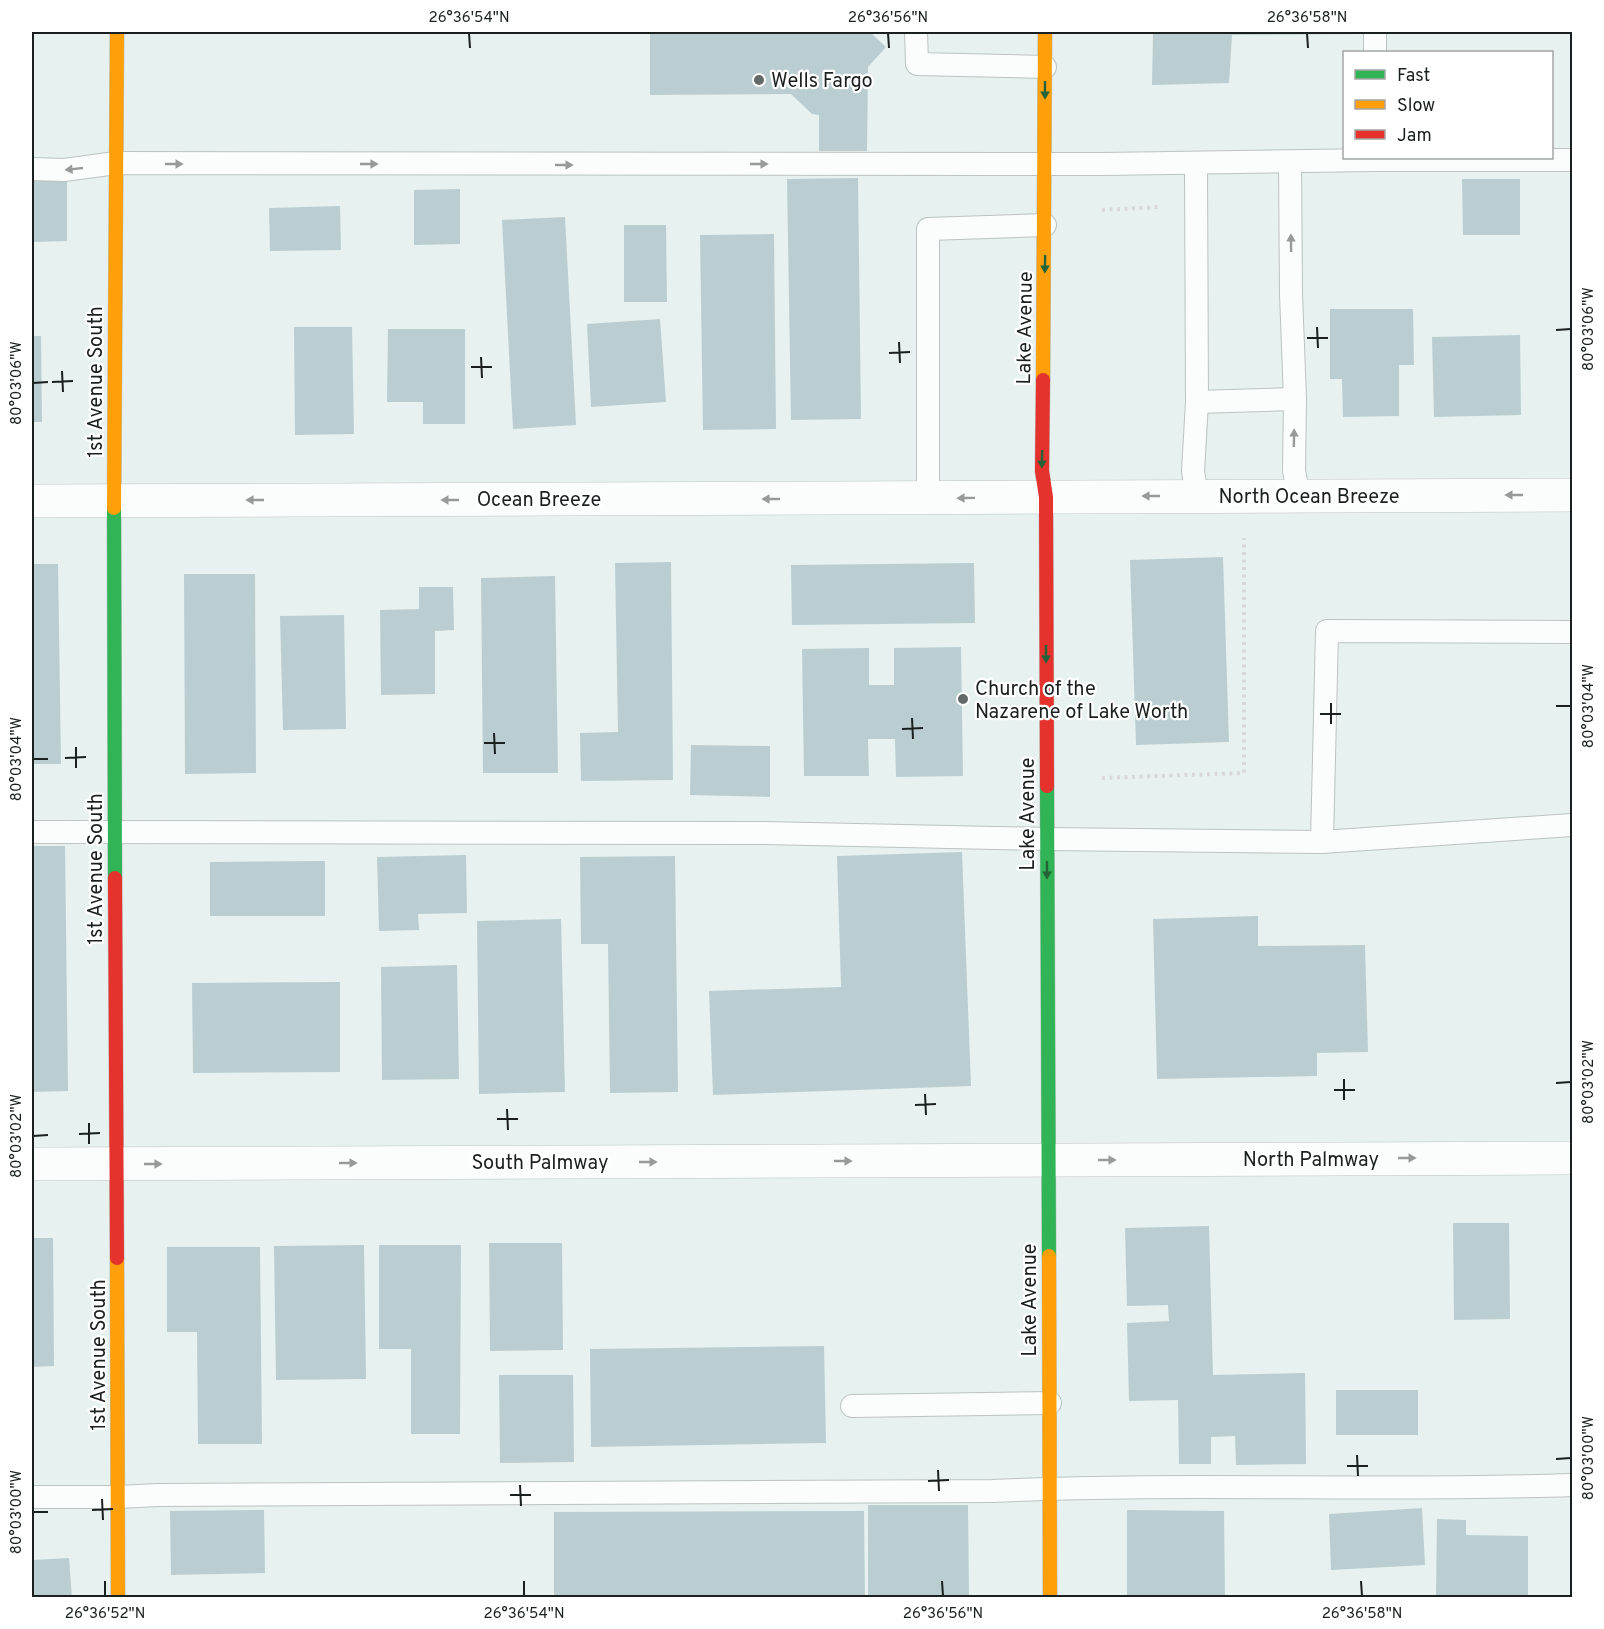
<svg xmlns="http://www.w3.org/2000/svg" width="1604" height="1629" viewBox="0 0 1604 1629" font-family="Overpass,sans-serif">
  <rect width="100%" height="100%" fill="#e7f1ef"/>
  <g fill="#baced1">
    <polygon points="650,32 870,32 886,47 868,67 867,151 819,151 819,115 812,114 791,94 650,95"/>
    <polygon points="1153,32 1361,32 1361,34 1232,35 1229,83 1152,85"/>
    <polygon points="67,177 67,241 32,242 32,178"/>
    <polygon points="858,178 861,419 791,420 787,179"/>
    <polygon points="1462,179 1520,179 1520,235 1463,235"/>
    <polygon points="460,189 460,244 414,245 414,190"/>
    <polygon points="340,206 341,250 270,251 269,208"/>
    <polygon points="565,217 576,425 513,429 502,220"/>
    <polygon points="624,225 666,225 667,302 624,302"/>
    <polygon points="774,234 776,429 703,430 700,235"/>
    <polygon points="1330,309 1413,309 1414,365 1399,365 1399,416 1343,417 1342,379 1330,379"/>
    <polygon points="660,319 666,402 591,407 587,324"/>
    <polygon points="294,327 352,327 354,434 295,435"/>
    <polygon points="388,329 465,329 465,424 423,424 423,402 387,402"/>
    <polygon points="1520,335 1521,415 1434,417 1432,337"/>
    <polygon points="32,336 41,336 42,422 32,422"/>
    <polygon points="1223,557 1229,742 1136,745 1130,560"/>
    <polygon points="671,562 673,780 581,781 580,733 618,732 615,563"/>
    <polygon points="974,563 975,623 792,625 791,565"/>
    <polygon points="32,564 58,564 61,764 32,764"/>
    <polygon points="184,574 255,574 256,773 185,774"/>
    <polygon points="555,576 558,773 483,773 481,578"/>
    <polygon points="419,587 453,587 454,630 435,631 435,694 381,695 380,610 419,609"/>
    <polygon points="344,615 346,729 283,730 280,616"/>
    <polygon points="961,647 963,776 896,777 895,739 868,739 869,776 804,776 802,649 869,648 869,685 894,685 894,648"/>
    <polygon points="691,745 770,746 770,797 690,795"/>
    <polygon points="32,846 65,846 68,1091 32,1092"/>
    <polygon points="962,852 971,1086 713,1095 709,991 841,987 837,856"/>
    <polygon points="466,855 467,913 418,914 419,930 379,931 377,857"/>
    <polygon points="675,856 678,1092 610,1093 608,944 581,944 580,857"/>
    <polygon points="325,861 325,916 210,916 210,862"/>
    <polygon points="1258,916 1258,946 1365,945 1368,1052 1317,1053 1317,1076 1157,1079 1153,919"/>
    <polygon points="561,919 565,1092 479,1094 477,921"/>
    <polygon points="457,965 459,1079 382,1080 381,967"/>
    <polygon points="340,982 340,1072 193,1073 192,983"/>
    <polygon points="1453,1223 1509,1223 1510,1319 1454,1320"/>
    <polygon points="1209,1226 1213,1375 1305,1373 1306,1464 1236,1465 1235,1436 1211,1437 1211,1464 1179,1464 1178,1400 1129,1401 1127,1323 1169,1321 1168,1305 1127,1306 1125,1228"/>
    <polygon points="32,1238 53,1238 54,1366 32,1367"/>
    <polygon points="489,1243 562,1243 563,1350 490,1351"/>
    <polygon points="364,1245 366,1379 276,1380 274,1246"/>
    <polygon points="379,1245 461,1245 460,1434 411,1434 411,1349 379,1349"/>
    <polygon points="167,1247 260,1247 262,1444 198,1444 197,1332 167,1332"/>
    <polygon points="824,1346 826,1443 591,1447 590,1349"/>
    <polygon points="499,1375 573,1375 574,1462 500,1463"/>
    <rect x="1336" y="1390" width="82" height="45"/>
    <polygon points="868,1505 968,1505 969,1598 868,1598"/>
    <polygon points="1422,1508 1425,1565 1331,1570 1329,1514"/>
    <polygon points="264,1510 265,1573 171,1575 170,1511"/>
    <polygon points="1127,1510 1224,1511 1225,1598 1127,1598"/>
    <polygon points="864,1511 865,1598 554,1598 554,1512"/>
    <polygon points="1437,1519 1466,1520 1466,1535 1528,1536 1528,1597 1436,1596"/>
    <polygon points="69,1558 72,1598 32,1598 32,1560"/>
  </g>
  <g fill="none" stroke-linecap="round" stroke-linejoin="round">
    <defs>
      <g id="lane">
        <polyline points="916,32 917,64 1045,67"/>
        <polyline points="1375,32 1375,52"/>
        <polyline points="1290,162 1291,294 1295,399 1294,471 1299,496"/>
        <polyline points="1196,164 1197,402 1193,471 1197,496"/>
        <polyline points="32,169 64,170 116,163 1103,164 1375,160 1572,160"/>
        <polyline points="1197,402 1295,399"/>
        <polyline points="928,498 928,229 1045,225"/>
        <polyline points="32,832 764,833 1046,839 1322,842 1572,825"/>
        <polyline points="1322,842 1327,631 1572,632"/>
        <polyline points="852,1406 1050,1403"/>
        <path d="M32 1497H118L158 1495 992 1491C1185 1482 1379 1492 1572 1485"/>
      </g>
      <g id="street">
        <polyline points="32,501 1572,495"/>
        <polyline points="32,1164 1572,1158"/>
      </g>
      <g id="fast">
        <polyline points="114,508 115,878"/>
        <polyline points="1047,786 1049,1256"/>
      </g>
      <g id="slow">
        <polyline points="1043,380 1045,32"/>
        <polyline points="114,508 117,32"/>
        <polyline points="1049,1256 1050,1598"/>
        <polyline points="117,1258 118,1598"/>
      </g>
      <g id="jam">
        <polyline points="1043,380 1042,471 1046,497 1047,786"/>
        <polyline points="115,878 117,1258"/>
      </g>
    </defs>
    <use href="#lane" stroke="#bcc3c1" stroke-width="24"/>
    <use href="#street" stroke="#bcc3c1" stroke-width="34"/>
    <use href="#fast" stroke="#bcc3c1" stroke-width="15"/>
    <use href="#slow" stroke="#bcc3c1" stroke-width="15"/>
    <use href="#jam" stroke="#bcc3c1" stroke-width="15"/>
    <g stroke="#d7d9d9" stroke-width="4" stroke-dasharray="3 4.5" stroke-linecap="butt">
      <polyline points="1102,210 1159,207 1159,205"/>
      <polyline points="1102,778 1244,773 1244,538"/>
    </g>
    <use href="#lane" stroke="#fbfdfd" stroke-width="22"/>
    <use href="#street" stroke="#fbfdfd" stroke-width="33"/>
    <use href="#fast" stroke="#30b455" stroke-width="14"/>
    <use href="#slow" stroke="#ff9f0a" stroke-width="14"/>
    <use href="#jam" stroke="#e5322d" stroke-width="14"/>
  </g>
  <defs><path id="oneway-solid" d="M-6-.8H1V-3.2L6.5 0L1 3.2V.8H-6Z" transform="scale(1.5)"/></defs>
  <g fill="#246337">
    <use href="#oneway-solid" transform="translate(1045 90) rotate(90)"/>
    <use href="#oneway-solid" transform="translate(1045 264) rotate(91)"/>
    <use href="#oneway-solid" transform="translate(1042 459) rotate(91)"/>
    <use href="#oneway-solid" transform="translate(1046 654) rotate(90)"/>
    <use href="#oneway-solid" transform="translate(1047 870) rotate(90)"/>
  </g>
  <g fill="#969a99">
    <use href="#oneway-solid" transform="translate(174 164)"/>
    <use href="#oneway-solid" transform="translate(369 164)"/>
    <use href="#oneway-solid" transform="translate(759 164)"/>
    <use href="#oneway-solid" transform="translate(564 165)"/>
    <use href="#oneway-solid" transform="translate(74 169) rotate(174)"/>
    <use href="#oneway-solid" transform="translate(1291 243) rotate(-91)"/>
    <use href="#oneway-solid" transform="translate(1294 438) rotate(-89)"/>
    <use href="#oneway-solid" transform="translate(1514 495) rotate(180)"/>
    <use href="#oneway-solid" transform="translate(1151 496) rotate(180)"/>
    <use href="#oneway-solid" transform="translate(966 498) rotate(179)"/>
    <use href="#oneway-solid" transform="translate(771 499) rotate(180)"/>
    <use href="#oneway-solid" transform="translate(255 500) rotate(180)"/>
    <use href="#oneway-solid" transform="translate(450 500) rotate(180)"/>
    <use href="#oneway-solid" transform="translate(1407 1158)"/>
    <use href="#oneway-solid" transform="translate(1107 1160)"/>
    <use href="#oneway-solid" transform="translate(843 1161)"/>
    <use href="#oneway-solid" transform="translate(648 1162)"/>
    <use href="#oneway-solid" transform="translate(348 1163)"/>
    <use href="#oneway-solid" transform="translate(153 1164)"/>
  </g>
  <path fill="none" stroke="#1a201f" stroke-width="2" d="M469 33 470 48M888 33 889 48M1307 33 1308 48M1317 327 1318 348M1556 330 1571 329M1307 338H1328M899 342 900 363M889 353 910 352M481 357 482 378M471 367H492M62 371 63 392M52 382 73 381M33 383 48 382M1331 703V724M1556 706H1571M1320 714H1341M912 718 913 739M902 729 923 728M494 733 495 754M484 743H505M76 747V768M65 758 86 757M33 759H48M1344 1079V1100M1556 1083 1571 1082M1334 1090H1355M925 1094 926 1115M915 1105 936 1104M507 1109 508 1130M497 1119H518M89 1123V1144M79 1134 100 1133M33 1136 48 1135M1357 1455 1358 1476M1556 1459 1571 1458M1347 1466H1368M938 1470 939 1491M928 1481 949 1480M520 1485 521 1506M510 1495H531M102 1499 103 1520M92 1510 113 1509M33 1512H48M105 1581V1596M524 1581V1596M942 1581 943 1596M1361 1581 1362 1596"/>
  <g fill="#626968" stroke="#fff" stroke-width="2">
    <circle cx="759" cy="80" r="6"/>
    <circle cx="963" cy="699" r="6"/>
  </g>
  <g text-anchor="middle" stroke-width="4.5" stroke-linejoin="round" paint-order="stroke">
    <g font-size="20" fill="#1a201f" stroke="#fff" text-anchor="start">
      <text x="771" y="87">Wells Fargo</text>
      <text x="975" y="695">Church of the<tspan x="975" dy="23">Nazarene of Lake Worth</tspan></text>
    </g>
    <g font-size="20" fill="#1a201f" stroke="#fff">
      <text transform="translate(1024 328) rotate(-89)" y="7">Lake Avenue</text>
      <text transform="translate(95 382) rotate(-90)" y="7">1st Avenue South</text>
      <text x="1309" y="503">North Ocean Breeze</text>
      <text x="539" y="506">Ocean Breeze</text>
      <text transform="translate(1027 814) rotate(-90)" y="7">Lake Avenue</text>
      <text transform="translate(95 869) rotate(-90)" y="7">1st Avenue South</text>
      <text x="1311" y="1166">North Palmway</text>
      <text x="540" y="1169">South Palmway</text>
      <text transform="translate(1029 1300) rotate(-90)" y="7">Lake Avenue</text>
      <text transform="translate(98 1355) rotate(-90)" y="7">1st Avenue South</text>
    </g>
  </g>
  <rect width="1604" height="1629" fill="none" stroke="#ffffff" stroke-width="66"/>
  <rect x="1343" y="51" width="210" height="108" fill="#ffffff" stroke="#a3a6a5" stroke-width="1.5"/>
  <rect x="1355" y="70" width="30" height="9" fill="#30b455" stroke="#a3a6a5" stroke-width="1.5"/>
  <text x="1397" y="81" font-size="18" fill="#1a201f">Fast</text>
  <rect x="1355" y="100" width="30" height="9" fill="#ff9f0a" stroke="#a3a6a5" stroke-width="1.5"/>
  <text x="1397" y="111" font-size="18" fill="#1a201f">Slow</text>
  <rect x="1355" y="130" width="30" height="9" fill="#e5322d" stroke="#a3a6a5" stroke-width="1.5"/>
  <text x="1397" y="141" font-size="18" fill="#1a201f">Jam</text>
  <rect x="33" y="33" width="1538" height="1563" fill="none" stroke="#1a201f" stroke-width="2"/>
  <g font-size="15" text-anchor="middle" fill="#1a201f">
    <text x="469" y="22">26°36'54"N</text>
    <text x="888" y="22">26°36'56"N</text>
    <text x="1307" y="22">26°36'58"N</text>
    <text transform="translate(1588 329) rotate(-90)" y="5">80°03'06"W</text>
    <text transform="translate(16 383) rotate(-90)" y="5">80°03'06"W</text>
    <text transform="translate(1588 706) rotate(-90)" y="5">80°03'04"W</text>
    <text transform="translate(16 759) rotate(-90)" y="5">80°03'04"W</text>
    <text transform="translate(1588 1082) rotate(-90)" y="5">80°03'02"W</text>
    <text transform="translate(16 1136) rotate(-90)" y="5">80°03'02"W</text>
    <text transform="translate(1588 1458) rotate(-90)" y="5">80°03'00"W</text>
    <text transform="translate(16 1512) rotate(-90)" y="5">80°03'00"W</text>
    <text x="105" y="1618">26°36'52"N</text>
    <text x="524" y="1618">26°36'54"N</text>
    <text x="943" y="1618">26°36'56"N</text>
    <text x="1362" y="1618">26°36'58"N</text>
  </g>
</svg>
